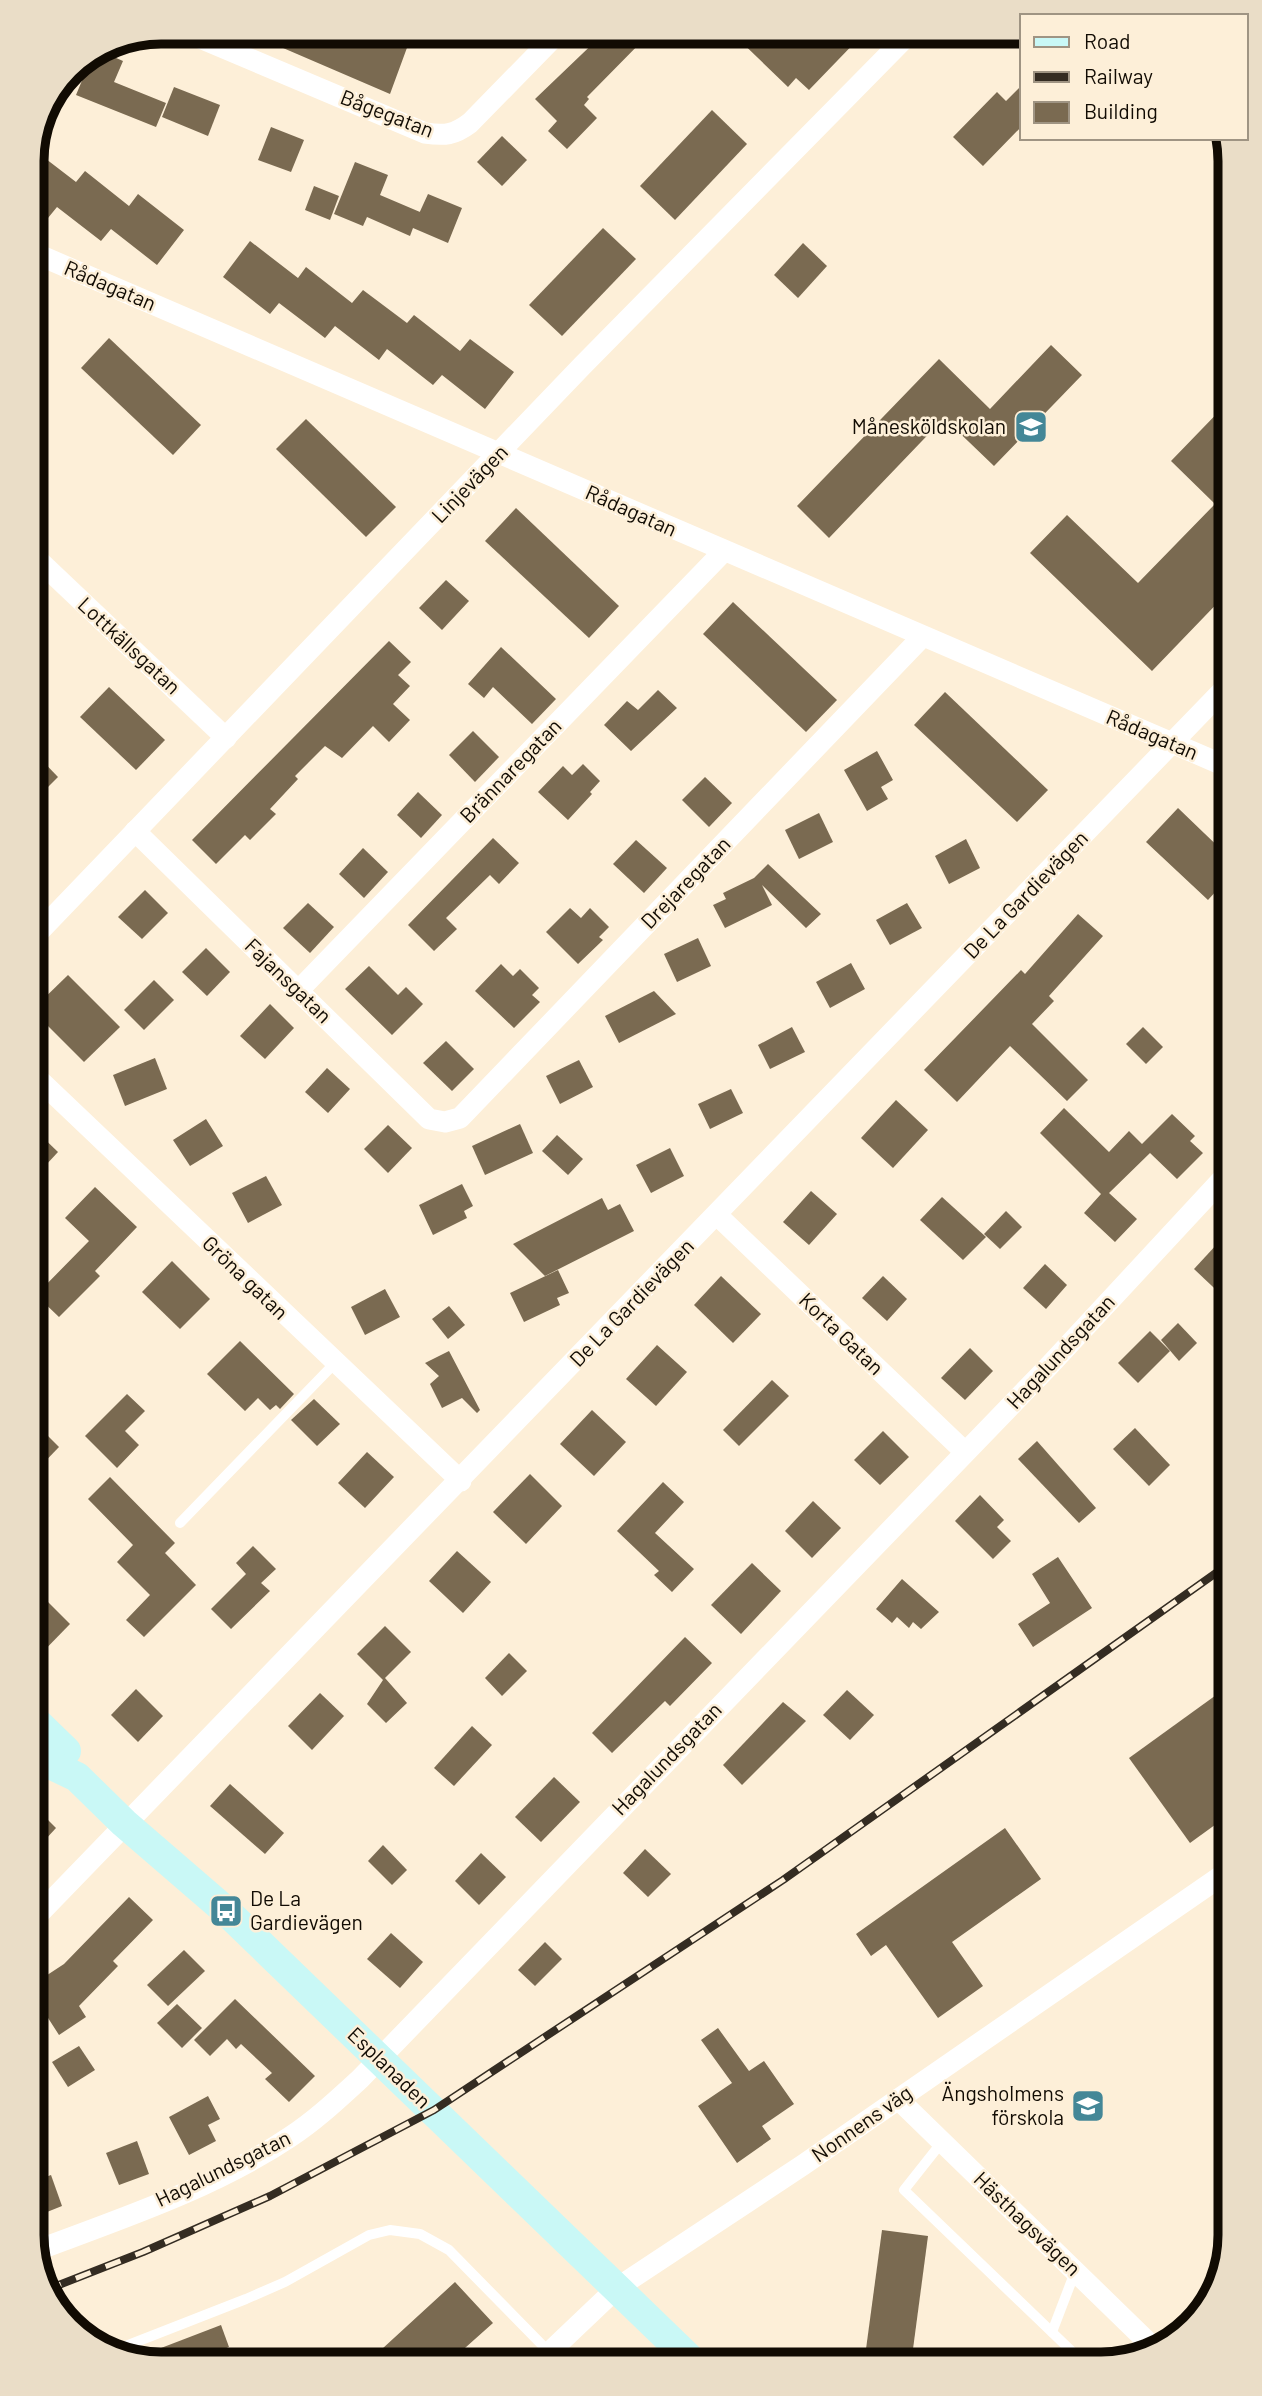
<svg xmlns="http://www.w3.org/2000/svg" width="1262" height="2396" viewBox="0 0 1262 2396" font-family="Barlow,sans-serif">
  <rect width="100%" height="100%" fill="#fdefd8"/>
  <g fill="#7a6a51">
    <polygon points="246,32 324,32 346,40 350,32 358,32 383,41 385,36 408,45 390,94"/>
    <polygon points="605,32 651,32 587,97 589,99 584,105 597,118 567,149 548,131 557,121 535,99"/>
    <polygon points="731,32 865,32 809,90 796,78 788,87"/>
    <polygon points="98,50 123,61 114,82 166,103 156,127 76,95 93,54"/>
    <polygon points="1022,85 1022,126 983,166 953,137 997,92 1006,101"/>
    <polygon points="174,87 220,105 208,136 162,117"/>
    <polygon points="712,110 747,144 675,220 640,186"/>
    <polygon points="271,127 304,140 291,172 258,160"/>
    <polygon points="502,136 527,160 502,186 477,162"/>
    <polygon points="33,149 76,182 85,171 129,206 138,194 184,230 157,265 111,229 101,241 57,207 48,218 32,205"/>
    <polygon points="355,162 388,175 380,195 420,212 417,218 428,194 462,208 448,243 413,228 410,236 367,217 363,226 334,214"/>
    <polygon points="314,186 339,196 330,220 305,210"/>
    <polygon points="603,228 636,259 562,336 529,305"/>
    <polygon points="250,241 298,278 306,267 352,303 363,290 407,323 414,315 460,351 470,339 514,372 485,409 442,375 433,385 387,349 379,360 335,326 325,338 279,303 270,314 223,277"/>
    <polygon points="803,243 827,266 798,298 774,275"/>
    <polygon points="109,338 201,425 173,455 81,368"/>
    <polygon points="1051,345 1082,375 994,466 944,418 829,538 797,506 939,359 990,409"/>
    <polygon points="1230,400 1230,590 1152,671 1030,553 1067,515 1138,583 1215,504 1171,461"/>
    <polygon points="306,419 396,507 366,537 276,449"/>
    <polygon points="516,508 619,606 589,638 485,541"/>
    <polygon points="446,580 469,601 442,630 419,608"/>
    <polygon points="733,602 837,700 806,732 703,634"/>
    <polygon points="389,641 411,662 398,675 410,686 393,704 410,720 389,742 373,726 342,758 325,746 295,776 298,779 270,809 276,814 250,840 245,835 216,864 192,840"/>
    <polygon points="501,647 556,699 532,724 493,687 484,698 468,684"/>
    <polygon points="109,687 165,740 136,770 80,717"/>
    <polygon points="658,690 677,708 631,751 604,725 627,701 638,710"/>
    <polygon points="945,692 1048,790 1017,822 914,725"/>
    <polygon points="473,731 499,757 475,782 449,755"/>
    <polygon points="32,750 58,777 32,803"/>
    <polygon points="877,751 893,780 881,787 888,799 867,811 844,770"/>
    <polygon points="583,764 600,781 590,792 592,794 568,820 538,792 563,766 572,775"/>
    <polygon points="705,777 732,803 709,827 682,800"/>
    <polygon points="418,792 442,815 421,838 397,815"/>
    <polygon points="1178,808 1230,858 1230,903 1217,890 1208,900 1146,842"/>
    <polygon points="819,813 833,842 799,859 785,830"/>
    <polygon points="493,838 519,863 499,884 490,875 446,918 457,929 434,951 408,925"/>
    <polygon points="966,839 980,868 949,884 935,856"/>
    <polygon points="636,840 667,868 644,893 613,864"/>
    <polygon points="363,848 388,872 364,898 339,874"/>
    <polygon points="768,864 821,914 806,928 762,885 772,905 725,928 713,905 726,899 723,893 754,878"/>
    <polygon points="145,890 168,913 142,939 118,917"/>
    <polygon points="308,903 334,927 310,953 283,928"/>
    <polygon points="907,903 922,928 890,945 876,920"/>
    <polygon points="570,908 581,918 590,908 609,927 599,937 603,940 578,964 546,932"/>
    <polygon points="1078,914 1103,936 1049,996 1054,1001 1032,1024 1088,1080 1067,1101 1010,1046 957,1102 924,1070 1021,970 1025,974"/>
    <polygon points="698,938 711,966 677,982 664,954"/>
    <polygon points="206,948 230,972 207,996 182,972"/>
    <polygon points="851,963 865,989 830,1008 816,982"/>
    <polygon points="501,964 513,976 520,969 539,988 532,995 540,1002 514,1028 475,991"/>
    <polygon points="369,966 398,995 406,987 423,1004 392,1035 345,989"/>
    <polygon points="68,975 120,1027 84,1062 32,1010"/>
    <polygon points="154,980 174,1000 144,1030 124,1010"/>
    <polygon points="654,991 676,1014 619,1043 605,1016"/>
    <polygon points="270,1004 294,1028 265,1059 240,1036"/>
    <polygon points="792,1027 805,1052 770,1069 758,1045"/>
    <polygon points="1143,1027 1163,1047 1146,1064 1126,1044"/>
    <polygon points="446,1041 474,1069 452,1091 423,1063"/>
    <polygon points="155,1058 167,1089 125,1106 113,1075"/>
    <polygon points="579,1060 593,1087 560,1104 546,1076"/>
    <polygon points="327,1068 350,1089 328,1113 305,1092"/>
    <polygon points="731,1089 743,1113 710,1129 698,1104"/>
    <polygon points="896,1100 928,1130 893,1168 861,1138"/>
    <polygon points="1064,1108 1109,1152 1129,1131 1142,1144 1172,1114 1195,1136 1190,1141 1203,1153 1177,1179 1150,1153 1109,1193 1137,1219 1115,1242 1084,1213 1101,1194 1040,1133"/>
    <polygon points="206,1119 223,1146 190,1166 173,1140"/>
    <polygon points="520,1124 533,1153 485,1175 472,1146"/>
    <polygon points="388,1125 412,1148 388,1173 364,1149"/>
    <polygon points="32,1127 58,1152 32,1180"/>
    <polygon points="557,1135 583,1159 568,1175 542,1151"/>
    <polygon points="670,1148 684,1176 651,1193 636,1165"/>
    <polygon points="266,1176 282,1205 248,1223 232,1193"/>
    <polygon points="462,1184 473,1206 464,1211 467,1218 433,1235 419,1205"/>
    <polygon points="95,1187 137,1227 95,1271 100,1276 59,1317 36,1295 89,1241 65,1218"/>
    <polygon points="811,1191 837,1214 809,1245 783,1222"/>
    <polygon points="942,1197 986,1237 963,1260 920,1220"/>
    <polygon points="602,1198 608,1210 620,1204 634,1231 545,1276 513,1244"/>
    <polygon points="1006,1211 1022,1227 1000,1249 984,1234"/>
    <polygon points="1230,1230 1230,1303 1194,1269"/>
    <polygon points="172,1261 210,1299 180,1329 142,1292"/>
    <polygon points="1045,1264 1067,1285 1046,1309 1023,1288"/>
    <polygon points="558,1270 569,1293 557,1298 560,1305 524,1322 510,1293"/>
    <polygon points="721,1276 761,1314 733,1343 694,1305"/>
    <polygon points="883,1276 907,1299 887,1321 862,1298"/>
    <polygon points="385,1289 400,1317 365,1335 351,1307"/>
    <polygon points="449,1306 465,1325 448,1339 432,1319"/>
    <polygon points="1178,1323 1197,1343 1179,1361 1161,1340"/>
    <polygon points="1150,1331 1170,1351 1138,1383 1118,1363"/>
    <polygon points="240,1341 294,1394 280,1409 276,1405 270,1410 258,1398 245,1411 207,1374"/>
    <polygon points="657,1345 687,1372 656,1406 626,1379"/>
    <polygon points="970,1348 993,1371 965,1400 941,1378"/>
    <polygon points="449,1351 480,1410 477,1413 462,1398 442,1408 430,1384 439,1376 425,1363"/>
    <polygon points="772,1380 789,1396 739,1446 723,1430"/>
    <polygon points="127,1394 145,1411 125,1431 139,1445 117,1468 85,1436"/>
    <polygon points="314,1399 340,1424 317,1446 291,1420"/>
    <polygon points="592,1410 626,1442 594,1476 560,1444"/>
    <polygon points="32,1420 59,1447 32,1475"/>
    <polygon points="1135,1428 1170,1465 1149,1486 1113,1449"/>
    <polygon points="883,1431 909,1457 880,1485 854,1460"/>
    <polygon points="1037,1441 1096,1508 1079,1523 1018,1459"/>
    <polygon points="367,1452 394,1477 365,1508 338,1483"/>
    <polygon points="530,1474 562,1506 526,1544 493,1512"/>
    <polygon points="110,1477 175,1543 165,1553 196,1585 144,1637 126,1620 150,1595 117,1562 133,1545 88,1499"/>
    <polygon points="663,1482 684,1502 655,1533 694,1569 672,1592 654,1575 659,1571 617,1531"/>
    <polygon points="980,1495 1004,1520 997,1527 1011,1541 993,1559 955,1521"/>
    <polygon points="813,1501 841,1528 812,1558 785,1531"/>
    <polygon points="253,1546 276,1569 261,1583 270,1591 231,1629 211,1609 246,1574 236,1563"/>
    <polygon points="457,1551 491,1582 463,1613 429,1581"/>
    <polygon points="1058,1557 1092,1608 1033,1647 1018,1624 1050,1603 1032,1574"/>
    <polygon points="752,1563 781,1591 741,1634 711,1605"/>
    <polygon points="902,1579 939,1612 921,1629 913,1622 909,1628 897,1617 892,1623 876,1609"/>
    <polygon points="32,1586 70,1624 32,1663"/>
    <polygon points="385,1626 411,1652 385,1678 407,1703 386,1723 367,1704 383,1680 357,1654"/>
    <polygon points="685,1637 712,1663 670,1706 665,1701 612,1753 592,1733"/>
    <polygon points="509,1653 527,1671 502,1696 485,1678"/>
    <polygon points="1230,1685 1230,1814 1190,1843 1129,1758"/>
    <polygon points="136,1689 163,1716 138,1742 111,1715"/>
    <polygon points="847,1690 874,1715 850,1740 823,1715"/>
    <polygon points="320,1693 344,1716 312,1750 288,1726"/>
    <polygon points="783,1702 806,1721 742,1785 723,1765"/>
    <polygon points="472,1726 492,1745 454,1786 434,1768"/>
    <polygon points="554,1777 580,1802 541,1842 515,1817"/>
    <polygon points="230,1784 284,1833 265,1854 210,1806"/>
    <polygon points="32,1804 56,1828 32,1854"/>
    <polygon points="1005,1828 1041,1879 952,1942 983,1986 938,2018 886,1945 871,1956 856,1934"/>
    <polygon points="383,1845 407,1870 392,1885 368,1861"/>
    <polygon points="645,1849 671,1874 648,1897 623,1873"/>
    <polygon points="481,1853 506,1877 479,1905 455,1881"/>
    <polygon points="129,1897 153,1920 113,1961 118,1966 79,2006 86,2017 59,2035 32,1993 32,1985 64,1964"/>
    <polygon points="391,1933 423,1962 400,1988 367,1959"/>
    <polygon points="545,1942 562,1959 535,1986 518,1970"/>
    <polygon points="184,1950 205,1971 168,2006 147,1985"/>
    <polygon points="235,1999 315,2076 289,2102 265,2079 272,2073 241,2044 236,2049 227,2039 210,2056 194,2040"/>
    <polygon points="177,2004 202,2028 182,2048 157,2023"/>
    <polygon points="718,2028 749,2071 764,2061 794,2104 762,2126 771,2139 737,2163 698,2106 732,2083 701,2040"/>
    <polygon points="79,2046 95,2070 68,2087 52,2062"/>
    <polygon points="208,2096 220,2119 208,2125 216,2141 189,2155 169,2117"/>
    <polygon points="137,2141 149,2174 119,2185 106,2153"/>
    <polygon points="51,2175 62,2206 32,2218 32,2182"/>
    <polygon points="882,2230 928,2236 911,2364 864,2364"/>
    <polygon points="455,2282 493,2323 447,2364 374,2364 386,2353 382,2349"/>
    <polygon points="221,2325 229,2347 185,2364 153,2364 135,2358"/>
  </g>
  <g fill="none" stroke-linecap="round" stroke-linejoin="round">
    <g stroke="#fff" stroke-width="10">
      <polyline points="180,1523 335,1363"/>
      <polyline points="942,2142 904,2190 1085,2364"/>
      <polyline points="1052,2332 1075,2272"/>
      <polyline points="113,2351 246,2299 285,2282 369,2235 390,2230 420,2234 449,2250 550,2353"/>
    </g>
    <g stroke="#fff" stroke-width="21">
      <path d="M186 32 425 133C445 136 454 135 470 123L559 32"/>
      <polyline points="32,252 1230,768"/>
      <polyline points="32,554 226,738"/>
      <polyline points="135,831 429,1119 445,1122 460,1118 922,637"/>
      <polyline points="32,939 582,366 911,32"/>
      <polyline points="298,991 723,552"/>
      <polyline points="32,1073 461,1481"/>
      <polyline points="717,1215 965,1452"/>
      <polyline points="32,1921 1230,683"/>
      <polyline points="898,2099 1156,2350"/>
      <path d="M35 2251C120 2219 214 2188 290 2137 316 2120 338 2099 360 2079L1049 1366 1230 1171"/>
      <polyline points="537,2364 617,2288 803,2165 1230,1870"/>
    </g>
    <g stroke="#c9f8f6" stroke-width="30">
      <polyline points="32,1718 66,1751"/>
      <polyline points="32,1744 54,1766 77,1777 124,1823 226,1911 695,2364"/>
    </g>
    <defs>
      <polyline id="rail" points="46,2290 143,2252 270,2196 434,2110 783,1880 1230,1563"/>
    </defs>
    <use href="#rail" stroke="#342c22" stroke-width="8"/>
    <use href="#rail" stroke="#fdefd8" stroke-width="5" stroke-dasharray="16" stroke-linecap="butt"/>
  </g>
  <defs>
    <symbol id="school-square" viewBox="-11 -11 22 22"><rect x="-9" y="-9" width="18" height="18" rx="4" fill="#448797" stroke="#fdefd8"/><path d="M0-5L7-2L0 1L-7-2ZM-4 1L0 2.5L4 1V4Q0 6-4 4Z" fill="#fff"/></symbol>
    <symbol id="bus-square" viewBox="-11 -11 22 22"><rect x="-9" y="-9" width="18" height="18" rx="4" fill="#448797" stroke="#fdefd8"/><path d="M-5-6H5V4H4V6H2V4H-2V6H-4V4H-5ZM-3.5-4V0h7V-4ZM-3.5 1.2v1.5H-2V1.2ZM2 1.2v1.5H3.5V1.2Z" fill="#fff"/></symbol>
  </defs>
  <g fill-rule="evenodd">
    <use href="#school-square" x="1012" y="408" width="38" height="38"/>
    <use href="#bus-square" x="207" y="1892" width="38" height="38"/>
    <use href="#school-square" x="1069" y="2087" width="38" height="38"/>
  </g>
  <g text-anchor="middle" stroke-width="5" stroke-linejoin="round" paint-order="stroke">
    <g font-size="21" fill="#110b03" stroke="#fdefd8">
      <text transform="translate(387 114) rotate(21)" y="7">Bågegatan</text>
      <text transform="translate(110 286) rotate(23)" y="7">Rådagatan</text>
      <text transform="translate(470 484) rotate(-46)" y="7">Linjevägen</text>
      <text transform="translate(631 511) rotate(24)" y="7">Rådagatan</text>
      <text transform="translate(129 646) rotate(43)" y="7">Lottkällsgatan</text>
      <text transform="translate(1152 735) rotate(23)" y="7">Rådagatan</text>
      <text transform="translate(511 771) rotate(-46)" y="7">Brännaregatan</text>
      <text transform="translate(686 883) rotate(-46)" y="7">Drejaregatan</text>
      <text transform="translate(1026 895) rotate(-46)" y="7">De La Gardievägen</text>
      <text transform="translate(288 981) rotate(44)" y="7">Fajansgatan</text>
      <text transform="translate(245 1278) rotate(44)" y="7">Gröna gatan</text>
      <text transform="translate(632 1303) rotate(-46)" y="7">De La Gardievägen</text>
      <text transform="translate(841 1334) rotate(44)" y="7">Korta Gatan</text>
      <text transform="translate(1061 1352) rotate(-47)" y="7">Hagalundsgatan</text>
      <text transform="translate(667 1759) rotate(-46)" y="7">Hagalundsgatan</text>
      <text transform="translate(389 2068) rotate(44)" y="7">Esplanaden</text>
      <text transform="translate(862 2124) rotate(-35)" y="7">Nonnens väg</text>
      <text transform="translate(223 2169) rotate(-26)" y="7">Hagalundsgatan</text>
      <text transform="translate(1027 2224) rotate(44)" y="7">Hästhagsvägen</text>
    </g>
    <g font-size="21" fill="#110b03" stroke="#fdefd8" text-anchor="end">
      <text x="1006" y="434">Månesköldskolan</text>
      <text x="250" y="1906" text-anchor="start">De La<tspan x="250" dy="24">Gardievägen</tspan></text>
      <text x="1064" y="2101">Ängsholmens<tspan x="1064" dy="24">förskola</tspan></text>
    </g>
  </g>
  <path d="M0 0H1262V2396H0ZM161 44H1101A117 117 0 0 1 1218 161V2235A117 117 0 0 1 1101 2352H161A117 117 0 0 1 44 2235V161A117 117 0 0 1 161 44Z" fill="#eaddc7" fill-rule="evenodd"/>
  <path fill="none" stroke="#110b03" stroke-width="9" d="M161 44H1101A117 117 0 0 1 1218 161V2235A117 117 0 0 1 1101 2352H161A117 117 0 0 1 44 2235V161A117 117 0 0 1 161 44Z"/>
  <rect x="1020" y="14" width="228" height="126" fill="#fdefd8" stroke="#9f9483" stroke-width="2"/>
  <rect x="1034" y="37" width="35" height="10" fill="#c9f8f6" stroke="#9f9483" stroke-width="2"/>
  <text x="1084" y="49" font-size="21" fill="#110b03">Road</text>
  <rect x="1034" y="72" width="35" height="10" fill="#342c22" stroke="#9f9483" stroke-width="2"/>
  <text x="1084" y="84" font-size="21" fill="#110b03">Railway</text>
  <rect x="1034" y="102" width="35" height="21" fill="#7a6a51" stroke="#9f9483" stroke-width="2"/>
  <text x="1084" y="119" font-size="21" fill="#110b03">Building</text>
</svg>
